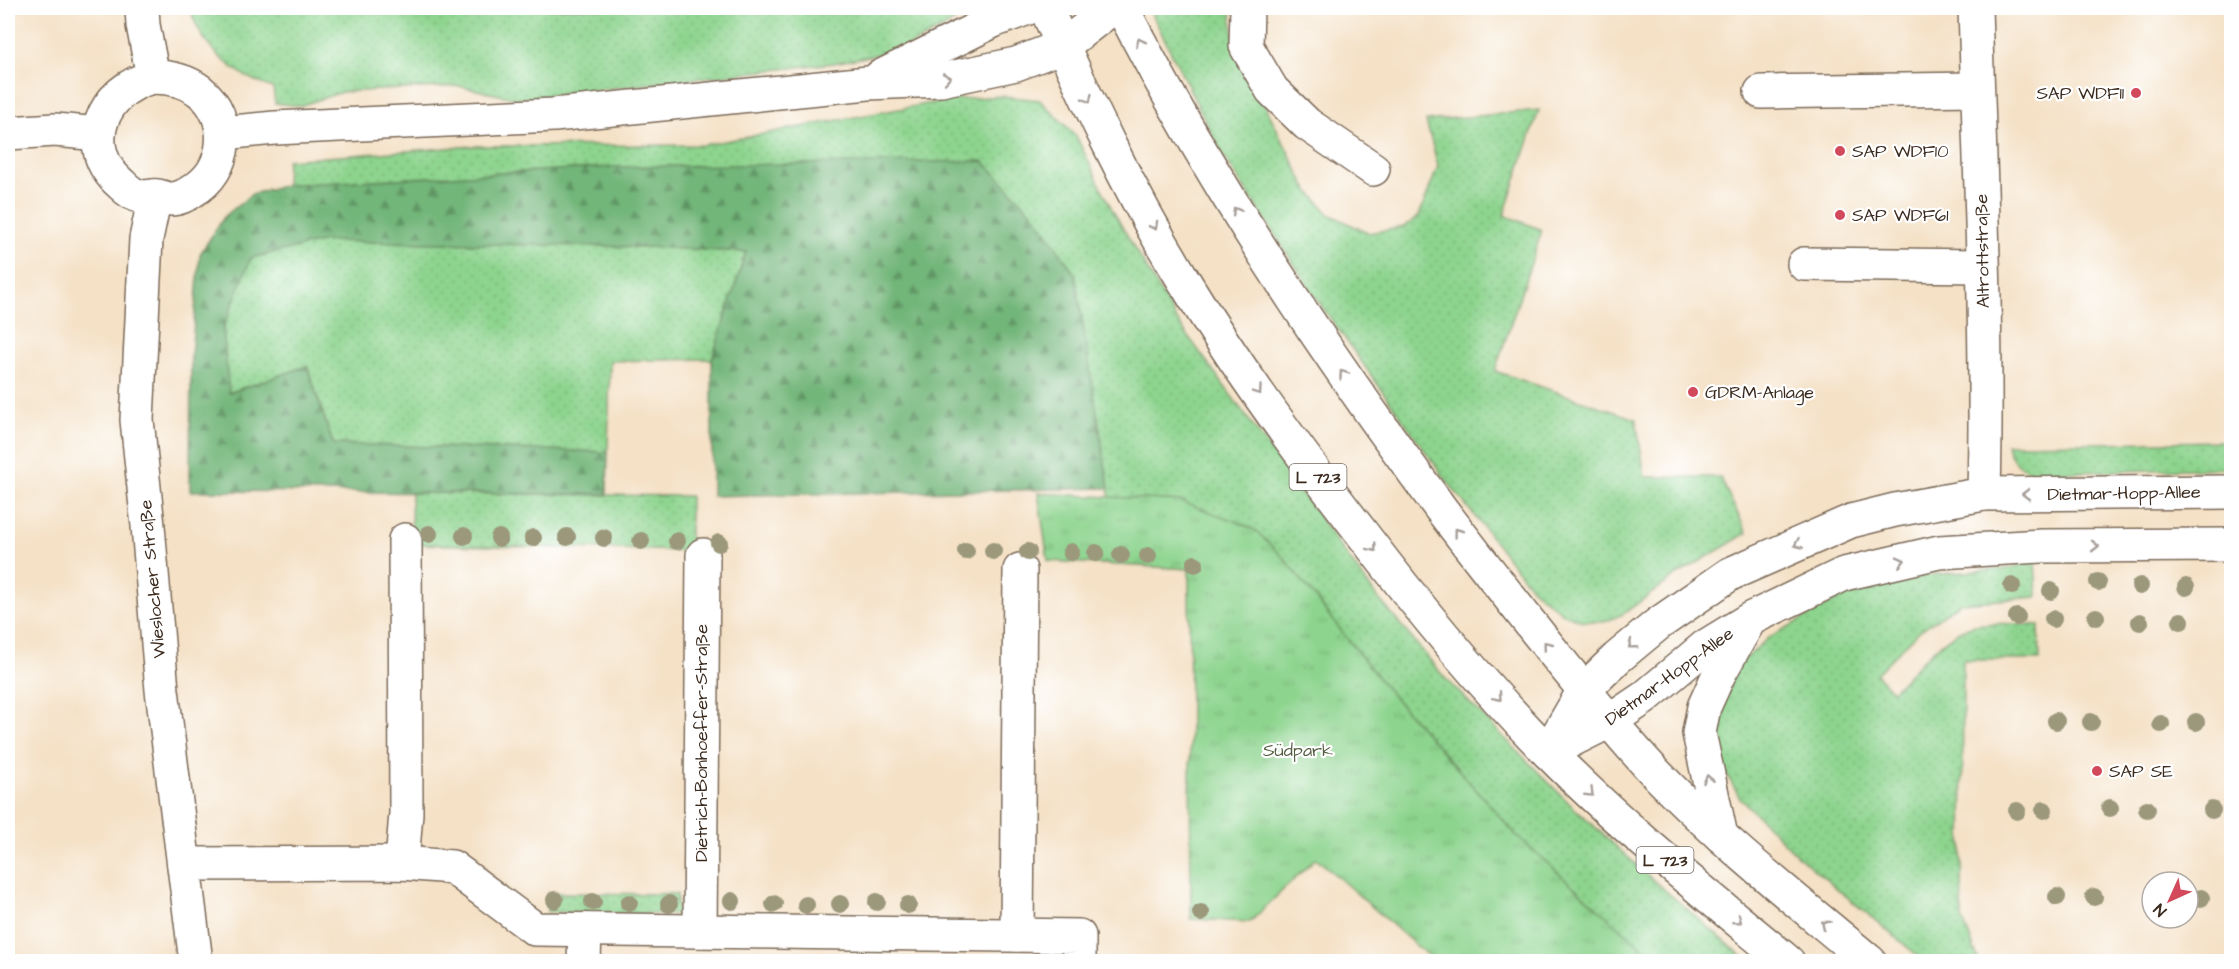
<svg xmlns="http://www.w3.org/2000/svg" width="2239" height="969" viewBox="0 0 2239 969" font-family="'Architects Daughter',sans-serif">
  <defs>
    <pattern id="grass-dots" width="8" height="8" patternUnits="userSpaceOnUse" patternTransform="scale(1.5)"><rect width="8" height="8" fill="#8dd48e"/><path d="M2 2h.1M6 6h.1" fill="none" stroke="#7bb67a" stroke-width="1.8" stroke-linecap="round"/></pattern>
    <pattern id="forest-firs" width="22" height="20" patternUnits="userSpaceOnUse" patternTransform="scale(1.5)"><rect width="22" height="20" fill="#72b679"/><path d="M5 1l3.5 6h-7zM16 11l3.5 6h-7z" fill="#5f9463"/></pattern>
    <pattern id="park-tufts" width="24" height="20" patternUnits="userSpaceOnUse" patternTransform="scale(1.5)"><rect width="24" height="20" fill="#8dd48e"/><path d="M3 7l-1-3M5 7V3M7 7l1-3M15 17l-1-3M17 17v-4M19 17l1-3" fill="none" stroke="#7bb67a"/></pattern>
  </defs>
  <rect width="100%" height="100%" fill="#fff"/>
  <filter id="ink" filterUnits="userSpaceOnUse"><feTurbulence type="fractalNoise" baseFrequency=".0167" numOctaves="2"/><feDisplacementMap in="SourceGraphic" scale="12" xChannelSelector="R" yChannelSelector="G"/><feConvolveMatrix kernelMatrix="1 2 1 2 8 2 1 2 1" color-interpolation-filters="sRGB"/></filter>
  <filter id="wash" filterUnits="userSpaceOnUse"><feTurbulence type="fractalNoise" baseFrequency=".008" numOctaves="4" result="noise"/><feDisplacementMap in="SourceGraphic" scale="24" xChannelSelector="R" yChannelSelector="G"/><feGaussianBlur stdDeviation="1.35" result="paint"/><feColorMatrix in="noise" values="0 0 0 0 0 0 0 0 0 0 0 0 0 0 0 0 0 1.4 0 .05"/><feComposite in="paint" operator="in"/></filter>
  <g filter="url(#wash)">
    <rect width="100%" height="100%" fill="#f4e1c6"/>
    <g fill="url(#grass-dots)" stroke="#647f56" stroke-width="1.5">
      <path d="M190 8H972L947 26 901 50 834 63 517 99 459 86 342 92 300 106 275 103 273 88C235 76 201 48 190 8Z"/>
      <polygon points="1149,8 1231,8 1234,44 1306,187 1329,214 1368,233 1404,227 1419,216 1438,166 1426,121 1539,110 1504,215 1542,230 1495,371 1636,419 1645,477 1720,477 1747,533 1677,575 1623,614 1604,622 1582,621 1562,613 1532,589 1443,476 1318,301 1222,154"/>
      <polygon points="1002,96 1040,100 1076,136 1113,211 1178,322 1374,593 1445,678 1572,806 1653,880 1748,961 1657,961 1647,954 1517,836 1386,688 1285,559 1180,501 1110,498 1075,274 613,167 286,185 287,160 472,146 703,145 948,100"/>
      <polygon points="325,241 646,247 746,252 712,359 610,361 608,452 333,444 307,366 228,393 223,328 251,258"/>
      <path d="M2231 441V468L2036 473C2020 468 2010 461 2007 444Z"/>
      <polygon points="411,493 690,496 690,551 412,544"/>
      <path d="M2035 561 2037 597 1960 603 1918 632 1876 674 1892 691C1912 671 1942 637 1968 627 1983 621 2021 624 2039 625L2040 660H1963L1962 918 1979 961H1924L1799 857 1740 798 1719 761 1718 715 1723 679 1768 638 1842 597 1927 575 2005 569Z"/>
      <polygon points="547,893 677,894 677,914 547,912"/>
    </g>
    <polygon fill="url(#forest-firs)" stroke="#56704c" stroke-width="1.5" points="983,161 1036,217 1075,274 1109,488 712,496 712,359 746,252 646,247 325,241 251,258 223,328 229,393 307,366 333,444 608,452 607,494 190,491 191,356 200,254 224,217 252,194 286,185 613,167"/>
    <polygon fill="url(#park-tufts)" stroke="#647f56" stroke-width="1.5" points="1038,493 1180,501 1235,521 1255,530 1285,559 1386,688 1517,836 1657,961 1434,961 1316,858 1250,922 1191,919 1189,569 1048,561"/>
  </g>
  <g filter="url(#ink)">
    <g fill="none" stroke-linecap="round" stroke-linejoin="round">
      <defs>
        <g id="minor">
          <polyline points="142,8 143,25 153,77"/>
          <polyline points="1247,8 1246,46 1272,90 1307,124 1373,169"/>
          <path d="M1975 8C1980 170 1988 332 1984 494"/>
          <path d="M153 77C171 77 186 80 200 91 233 117 229 171 192 191 187 195 178 199 171 199 167 199 162 197 158 196 152 195 145 198 140 196 133 195 126 189 121 184 78 147 102 89 153 77Z"/>
          <polyline points="880,77 993,21 1028,8"/>
          <polyline points="1761,92 1977,89"/>
          <polyline points="8,133 55,130 99,134"/>
          <polyline points="223,133 275,128 554,115 868,83 941,80 1016,64 1063,46 1112,8"/>
          <polyline points="155,196 146,239 137,420 148,526 162,690 196,962"/>
          <polyline points="1804,264 1982,266"/>
          <polyline points="1548,752 1584,690 1617,658 1658,624 1730,574 1851,521 1895,510 1984,494 2232,492"/>
          <polyline points="1548,752 1610,721 1644,698 1706,646 1750,619 1844,574 1939,552 2042,546 2232,545"/>
          <polyline points="1721,836 1699,733 1704,707 1719,674 1749,621"/>
          <polyline points="402,863 406,813 405,540"/>
          <polyline points="184,864 402,863 452,867 535,929 1079,936 1079,962"/>
          <polyline points="700,931 703,555"/>
          <polyline points="1017,935 1020,570"/>
          <polyline points="584,962 585,930"/>
        </g>
        <g id="major">
          <path d="M1046 8C1086 99 1129 191 1181 276 1235 365 1297 450 1361 532 1418 607 1481 684 1548 752 1623 828 1706 894 1788 962"/>
          <path d="M1122 8C1213 185 1323 350 1441 509 1482 563 1524 616 1566 668 1594 702 1620 735 1650 767 1717 838 1795 899 1870 962"/>
        </g>
      </defs>
      <use href="#minor" stroke="#7c6a59" stroke-width="36"/>
      <use href="#major" stroke="#7c6a59" stroke-width="36"/>
      <use href="#minor" stroke="#fff" stroke-width="33"/>
      <use href="#major" stroke="#fff" stroke-width="33"/>
    </g>
    <g fill="#9c987c">
      <circle cx="429" cy="534" r="9"/>
      <circle cx="464" cy="536" r="9"/>
      <circle cx="567" cy="537" r="9"/>
      <circle cx="499" cy="538" r="9"/>
      <circle cx="533" cy="538" r="9"/>
      <circle cx="604" cy="538" r="9"/>
      <circle cx="641" cy="541" r="9"/>
      <circle cx="677" cy="541" r="9"/>
      <circle cx="719" cy="543" r="9"/>
      <circle cx="966" cy="551" r="9"/>
      <circle cx="993" cy="551" r="9"/>
      <circle cx="1028" cy="552" r="9"/>
      <circle cx="1071" cy="552" r="9"/>
      <circle cx="1096" cy="553" r="9"/>
      <circle cx="1121" cy="555" r="9"/>
      <circle cx="1148" cy="556" r="9"/>
      <circle cx="1195" cy="564" r="9"/>
      <circle cx="2098" cy="582" r="9"/>
      <circle cx="2012" cy="586" r="9"/>
      <circle cx="2140" cy="586" r="9"/>
      <circle cx="2186" cy="587" r="9"/>
      <circle cx="2051" cy="591" r="9"/>
      <circle cx="2017" cy="617" r="9"/>
      <circle cx="2096" cy="617" r="9"/>
      <circle cx="2053" cy="619" r="9"/>
      <circle cx="2181" cy="621" r="9"/>
      <circle cx="2140" cy="622" r="9"/>
      <circle cx="2056" cy="721" r="9"/>
      <circle cx="2091" cy="722" r="9"/>
      <circle cx="2196" cy="722" r="9"/>
      <circle cx="2161" cy="724" r="9"/>
      <circle cx="2110" cy="808" r="9"/>
      <circle cx="2147" cy="809" r="9"/>
      <circle cx="2044" cy="810" r="9"/>
      <circle cx="2212" cy="810" r="9"/>
      <circle cx="2017" cy="811" r="9"/>
      <circle cx="2057" cy="897" r="9"/>
      <circle cx="2094" cy="897" r="9"/>
      <circle cx="2201" cy="898" r="9"/>
      <circle cx="555" cy="900" r="9"/>
      <circle cx="732" cy="901" r="9"/>
      <circle cx="593" cy="902" r="9"/>
      <circle cx="877" cy="902" r="9"/>
      <circle cx="629" cy="903" r="9"/>
      <circle cx="669" cy="904" r="9"/>
      <circle cx="774" cy="904" r="9"/>
      <circle cx="840" cy="904" r="9"/>
      <circle cx="806" cy="905" r="9"/>
      <circle cx="908" cy="905" r="9"/>
      <circle cx="1201" cy="913" r="9"/>
    </g>
    <defs><path id="oneway-chevron" d="M-2-3.5L2.5 0L-2 3.5" fill="none" stroke-width="1.6" stroke-linecap="round" stroke-linejoin="round" transform="scale(1.5)"/></defs>
    <g stroke="#a79f9a">
      <use href="#oneway-chevron" transform="translate(1140 42) rotate(-117)"/>
      <use href="#oneway-chevron" transform="translate(947 78) rotate(-10)"/>
      <use href="#oneway-chevron" transform="translate(1088 99) rotate(64)"/>
      <use href="#oneway-chevron" transform="translate(1236 211) rotate(-121)"/>
      <use href="#oneway-chevron" transform="translate(1154 226) rotate(61)"/>
      <use href="#oneway-chevron" transform="translate(1343 374) rotate(-125)"/>
      <use href="#oneway-chevron" transform="translate(1258 391) rotate(55)"/>
      <use href="#oneway-chevron" transform="translate(2026 494) rotate(180)"/>
      <use href="#oneway-chevron" transform="translate(1458 532) rotate(-127)"/>
      <use href="#oneway-chevron" transform="translate(1798 544) rotate(157)"/>
      <use href="#oneway-chevron" transform="translate(2095 546)"/>
      <use href="#oneway-chevron" transform="translate(1373 548) rotate(52)"/>
      <use href="#oneway-chevron" transform="translate(1901 561) rotate(-13)"/>
      <use href="#oneway-chevron" transform="translate(1547 645) rotate(-129)"/>
      <use href="#oneway-chevron" transform="translate(1632 645) rotate(141)"/>
      <use href="#oneway-chevron" transform="translate(1498 697) rotate(49)"/>
      <use href="#oneway-chevron" transform="translate(1708 779) rotate(-102)"/>
      <use href="#oneway-chevron" transform="translate(1590 793) rotate(44)"/>
      <use href="#oneway-chevron" transform="translate(1738 920) rotate(39)"/>
      <use href="#oneway-chevron" transform="translate(1825 924) rotate(-140)"/>
    </g>
  </g>
  <g fill="#d1495b" stroke="#fff" stroke-width="2">
    <circle cx="2136" cy="93" r="6"/>
    <circle cx="1840" cy="151" r="6"/>
    <circle cx="1840" cy="215" r="6"/>
    <circle cx="1693" cy="392" r="6"/>
    <circle cx="2097" cy="771" r="6"/>
  </g>
  <g text-anchor="middle" stroke-width="4.5" stroke-linejoin="round" paint-order="stroke">
    <g fill="#fff" stroke="#766a62" stroke-width="1.5">
      <rect x="1289.5" y="464" width="57" height="26" rx="4.5"/>
      <rect x="1636.5" y="847" width="57" height="26" rx="4.5"/>
    </g>
    <g font-size="16" font-weight="bold" fill="#3b2a1e">
      <text x="1318" y="483">L 723</text>
      <text x="1665" y="866">L 723</text>
    </g>
    <g font-size="18" fill="#3b2a1e" stroke="#fff" text-anchor="start">
      <text x="2124" y="99" text-anchor="end">SAP WDF11</text>
      <text x="1852" y="157">SAP WDF10</text>
      <text x="1852" y="221">SAP WDF61</text>
      <text x="1705" y="398">GDRM-Anlage</text>
      <text x="2109" y="777">SAP SE</text>
    </g>
    <g font-size="18" fill="#3b2a1e" stroke="#fff">
      <text transform="translate(1982 251) rotate(-91)" y="6">Altrottstraße</text>
      <text transform="translate(2124 493) rotate(-1)" y="6">Dietmar-Hopp-Allee</text>
      <text transform="translate(152 579) rotate(-95)" y="6">Wieslocher Straße</text>
      <text transform="translate(1669 676) rotate(-36)" y="6">Dietmar-Hopp-Allee</text>
      <text transform="translate(701 743) rotate(-90)" y="6">Dietrich-Bonhoeffer-Straße</text>
    </g>
    <g font-size="18" fill="#545d40" stroke="#fff">
      <text x="1298" y="756">Südpark</text>
    </g>
  </g>
  <rect width="2239" height="969" fill="none" stroke="#fff" stroke-width="30"/>
  <g transform="translate(2170 900) rotate(225)"><circle r="28" fill="#ffffff" stroke="#b1aaa5" stroke-width="1.5"/>
  <path d="M0-4.5L10 22L0 15L-10 22Z" fill="#d1495b"/>
  <text y="-9" font-size="16" font-weight="bold" text-anchor="middle" fill="#3b2a1e">N</text>
  </g>
</svg>
